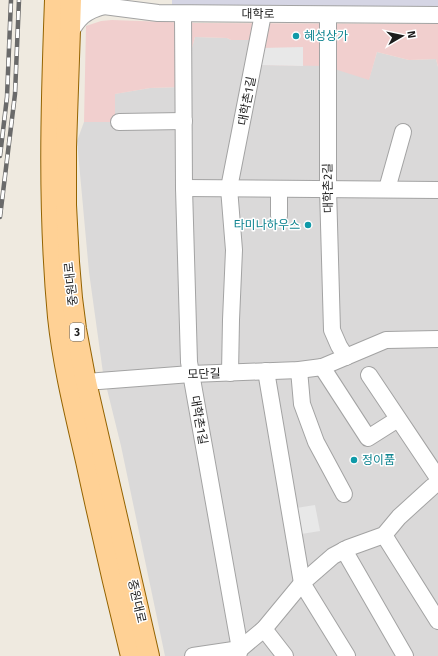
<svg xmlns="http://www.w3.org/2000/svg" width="438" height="656" viewBox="0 0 438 656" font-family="'Fira Sans','Noto Sans KR',sans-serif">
  <rect width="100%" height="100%" fill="#efeae0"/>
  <polygon fill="#dad9d9" points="195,37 227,38 231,40 254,40 369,79 377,52 409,60 436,59 438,67 438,656 165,656 121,446 103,373 89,272 77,141 84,122 115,121 114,94 150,88 181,87"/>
  <polygon fill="#f1cfce" points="112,20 196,23 438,24 438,67 436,59 409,60 377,52 369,80 325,66 260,65 254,40 231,40 227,38 195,37 181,87 150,88 115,94 115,122 84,122 86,26 101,21"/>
  <g fill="#e8e8e8">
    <polygon points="303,47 303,66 260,65 262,48"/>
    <polygon points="315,505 320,531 295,535 290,509"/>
  </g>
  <polygon fill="#d5d5e4" points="172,0 438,0 438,12 172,7"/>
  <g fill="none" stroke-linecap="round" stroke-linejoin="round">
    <defs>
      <g id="minor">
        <polyline points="80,0 96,5 158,13 438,15"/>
        <polyline points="183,14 184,188 189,362 240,649 238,656"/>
        <polyline points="328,15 328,189 332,330 339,346 346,357"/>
        <path d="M69 35C78 18 85 11 104 6"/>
        <polyline points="119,122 184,121"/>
        <polyline points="184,188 438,190"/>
        <polyline points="279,189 279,216"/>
        <polyline points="387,189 403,132"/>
        <polyline points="322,367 368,438 398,419"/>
        <polyline points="299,370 302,404 316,442 344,494"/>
        <polyline points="266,371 302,583 347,656"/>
        <polyline points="230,373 231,320 234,250 229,188 263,14"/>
        <polyline points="369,375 438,478"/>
        <polyline points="86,382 191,374 299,370 322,367 386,340 438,339"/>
        <polyline points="384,535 438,621"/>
        <polyline points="344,550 405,656"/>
        <polyline points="264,629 285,656"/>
        <polyline points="193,656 240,649 264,629 302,583 333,556 348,548 384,535 399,517 432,487 438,483"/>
      </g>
      <g id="major">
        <path d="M55 0C51 107 48 210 58 317 63 365 75 413 86 461 100 526 115 591 131 656"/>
        <polyline points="71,0 66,147 66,205 69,262 72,298 76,329 86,382 149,656"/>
      </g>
    </defs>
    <use href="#minor" stroke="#a3a3a3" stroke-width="18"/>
    <use href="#major" stroke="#946300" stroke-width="22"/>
    <use href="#minor" stroke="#fff" stroke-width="16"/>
    <use href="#major" stroke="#ffd195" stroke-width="20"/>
    <defs>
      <g id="rail">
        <polyline points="0,156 7,97 11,0"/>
        <polyline points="0,217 15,94 19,0"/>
      </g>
    </defs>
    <use href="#rail" stroke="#6a6a6a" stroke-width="4.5"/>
    <use href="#rail" stroke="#fff" stroke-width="3" stroke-dasharray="9" stroke-linecap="butt"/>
  </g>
  <g fill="#0f9aa8" stroke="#fff" stroke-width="1.5">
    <circle cx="296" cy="36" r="4"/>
    <circle cx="308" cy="225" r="4"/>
    <circle cx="354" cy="460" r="4"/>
  </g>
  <g text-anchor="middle" stroke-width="3" stroke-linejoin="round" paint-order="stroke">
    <rect fill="#fff" stroke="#606060" stroke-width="1" x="70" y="323" width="14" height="18" rx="3"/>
    <g font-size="11" font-weight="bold" fill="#1c1c1c">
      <text x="77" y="336">3</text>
    </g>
    <g font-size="12" fill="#1c1c1c" stroke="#fff">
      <text x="258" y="18">대학로</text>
      <text transform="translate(247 101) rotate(-79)" y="4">대학촌1길</text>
      <text transform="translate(328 188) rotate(-91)" y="4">대학촌2길</text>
      <text transform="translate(71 284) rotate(-96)" y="4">중원대로</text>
      <text transform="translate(204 374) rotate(-2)" y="4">모단길</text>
      <text transform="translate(199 420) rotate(80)" y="4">대학촌1길</text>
      <text transform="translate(137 601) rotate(77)" y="4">중원대로</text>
    </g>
    <g font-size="12" fill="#0d838f" stroke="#fff" text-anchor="start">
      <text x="304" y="40">혜성상가</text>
      <text x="300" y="229" text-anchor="end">타미나하우스</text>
      <text x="362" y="464">정이품</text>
    </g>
  </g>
  <g transform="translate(402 36) rotate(81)" stroke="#ffffff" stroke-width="3" paint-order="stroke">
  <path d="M0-3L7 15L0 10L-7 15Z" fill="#1c1c1c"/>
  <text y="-6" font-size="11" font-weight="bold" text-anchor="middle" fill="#1c1c1c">N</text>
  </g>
</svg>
